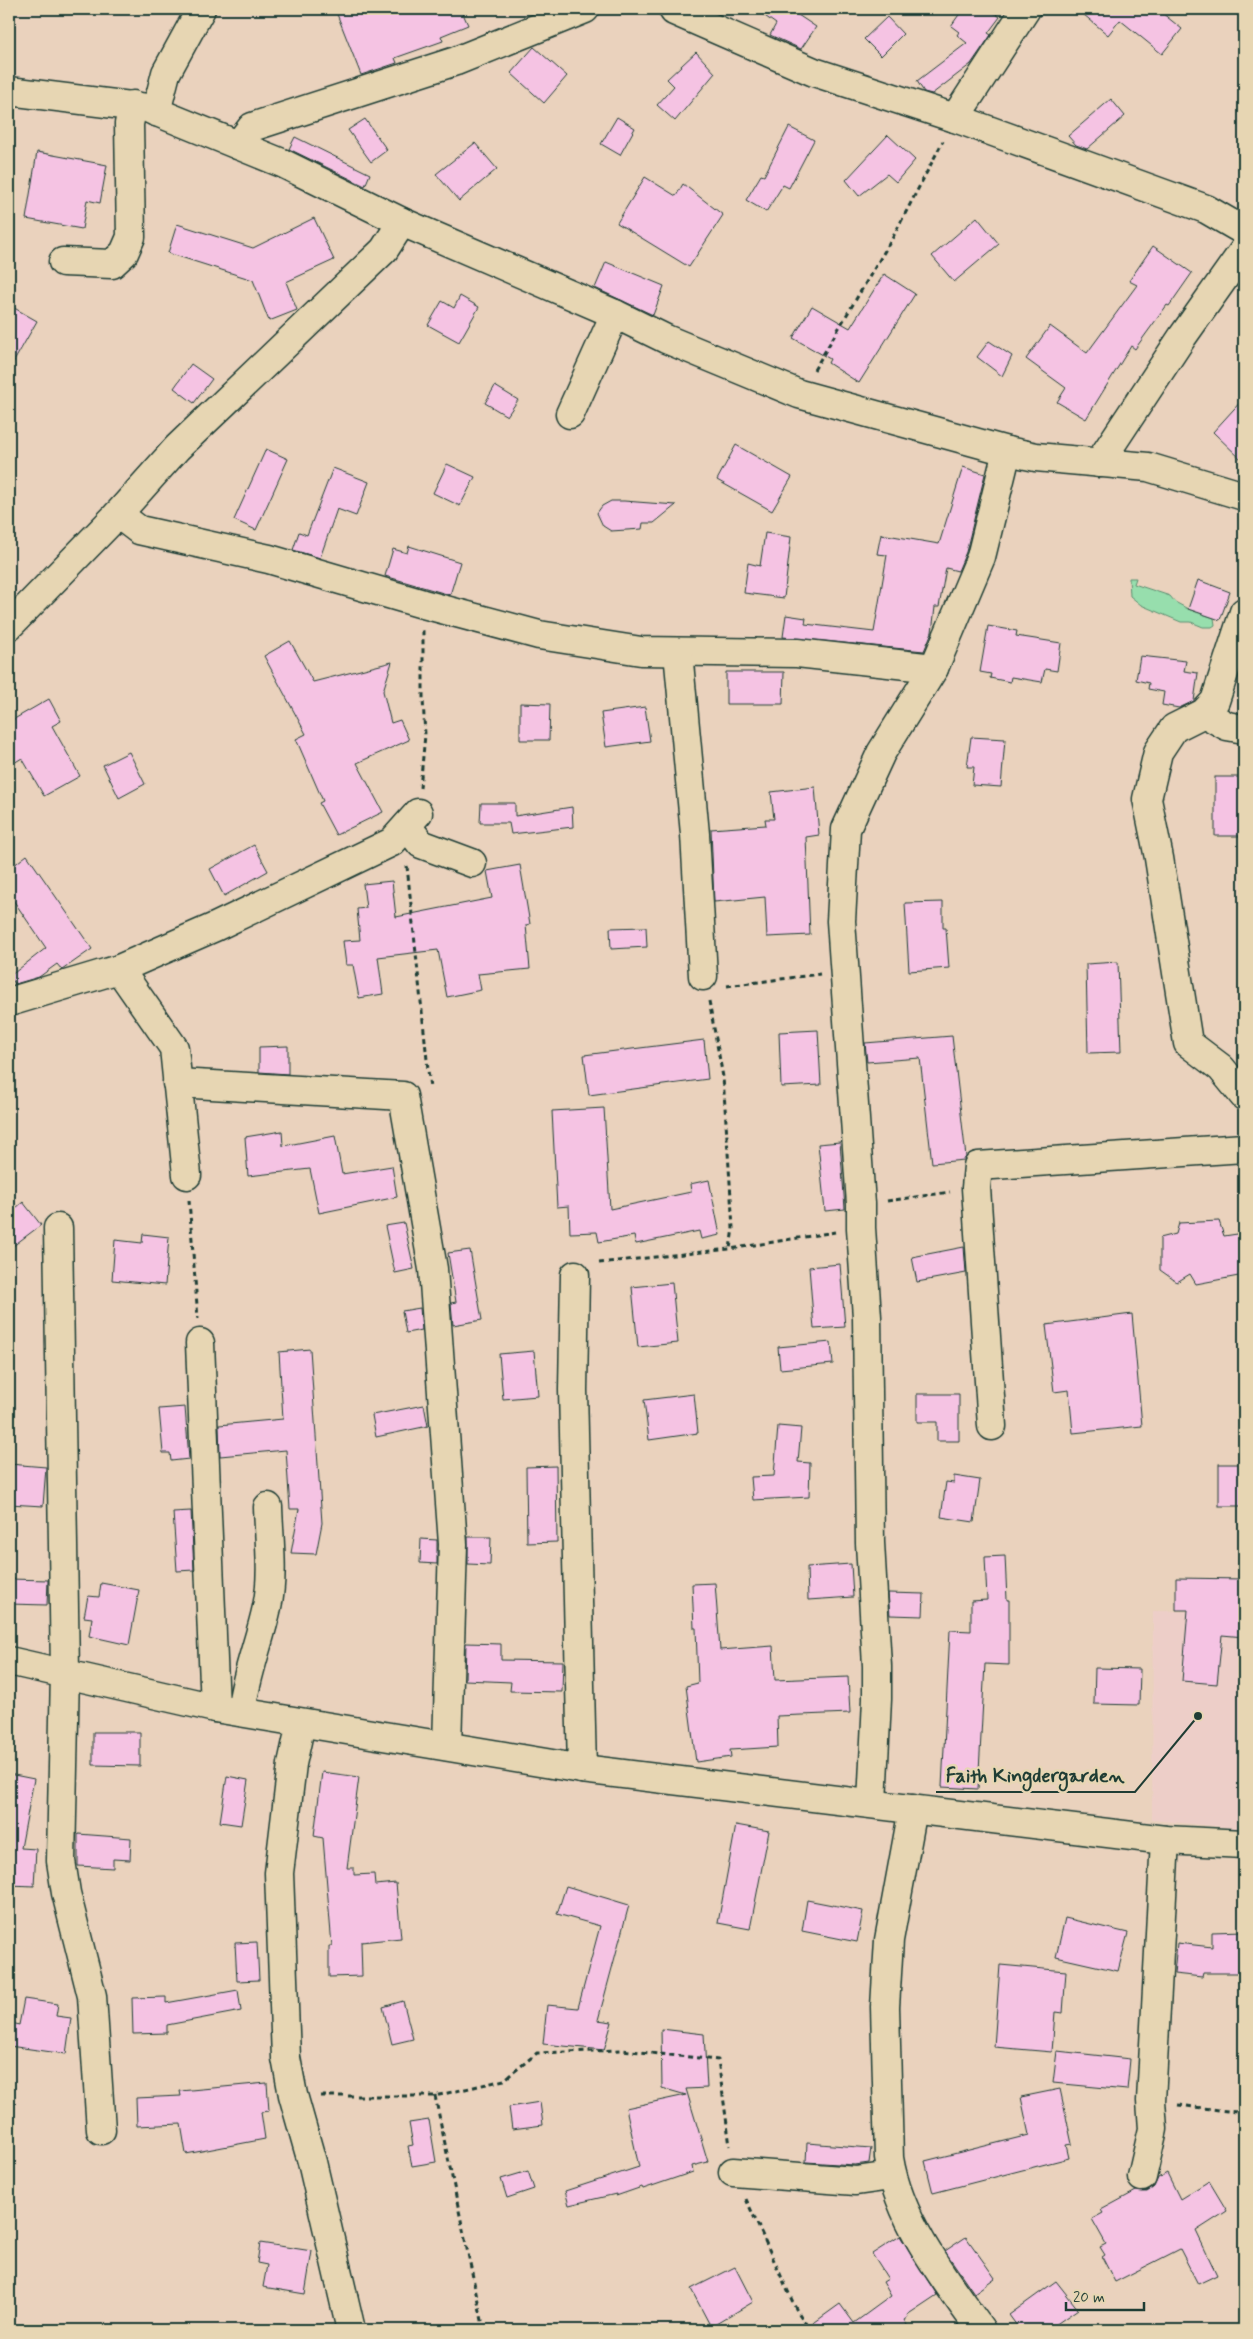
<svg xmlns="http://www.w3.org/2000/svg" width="1253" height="2339" viewBox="0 0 1253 2339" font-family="Mynerve,sans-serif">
  <rect width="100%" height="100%" fill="#ead2bd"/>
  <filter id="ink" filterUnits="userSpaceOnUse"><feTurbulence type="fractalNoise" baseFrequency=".02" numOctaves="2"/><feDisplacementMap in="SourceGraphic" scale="10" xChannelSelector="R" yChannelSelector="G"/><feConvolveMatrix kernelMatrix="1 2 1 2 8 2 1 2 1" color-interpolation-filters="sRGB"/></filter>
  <g filter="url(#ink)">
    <polygon fill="#edcec8" points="1153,1611 1244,1612 1244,1829 1152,1820"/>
    <polygon fill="#97dead" stroke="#5b8e70" points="1129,578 1136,578 1134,584 1170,596 1175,602 1188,609 1214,618 1215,625 1212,627 1203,627 1191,622 1181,622 1141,605 1130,596"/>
    <g fill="#f5c3e3" stroke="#1f3d34">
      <polygon points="335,9 461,9 468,25 441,36 443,41 395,58 397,63 361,75"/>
      <polygon points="755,9 789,9 816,27 801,49 770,35 776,24"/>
      <polygon points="963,9 989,9 1000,17 988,33 991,35 971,64 932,94 924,92 917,81 967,43 957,35 959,32 951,26"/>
      <polygon points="1077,9 1157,9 1182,29 1162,54 1120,20 1108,35"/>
      <polygon points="887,17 903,34 881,56 864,39"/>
      <polygon points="534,47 567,76 544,103 511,73"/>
      <polygon points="696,52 715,73 675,121 657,105 674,86 667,79"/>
      <polygon points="1111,99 1125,116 1087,149 1076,145 1068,136"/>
      <polygon points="617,117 635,128 620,155 601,144"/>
      <polygon points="365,119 387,150 371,162 348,130"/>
      <polygon points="789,127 814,140 789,188 783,185 766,212 746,200 761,175 764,176"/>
      <polygon points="888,135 915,160 896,182 887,174 859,196 846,180"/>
      <polygon points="295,137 370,174 365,186 289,149"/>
      <polygon points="475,143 497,169 459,201 436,174"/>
      <polygon points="37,152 107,165 100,203 87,200 82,229 26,219"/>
      <polygon points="645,177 676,196 683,184 723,215 689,267 617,223"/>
      <polygon points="977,217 999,244 954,282 932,256"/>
      <polygon points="314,218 334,260 286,282 297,310 269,321 253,280 168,253 177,224 253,248"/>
      <polygon points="1153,246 1192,273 1169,306 1167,305 1135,349 1131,346 1086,419 1057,402 1066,388 1026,359 1050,326 1087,353 1137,285 1129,281"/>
      <polygon points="606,262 664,286 653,315 595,288"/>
      <polygon points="884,274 915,294 859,383 828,363 830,359 793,338 812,306 850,328"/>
      <polygon points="460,296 479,307 459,342 428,325 442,301 454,308"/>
      <polygon points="9,305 37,321 9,370"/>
      <polygon points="989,341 1012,356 1002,376 977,357"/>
      <polygon points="191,364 212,379 194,403 174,388"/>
      <polygon points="495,386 518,400 507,416 485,403"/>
      <polygon points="1244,398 1244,462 1213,432"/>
      <polygon points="736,445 792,477 772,511 717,480"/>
      <polygon points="266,449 288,459 256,530 234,520"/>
      <polygon points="447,464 475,477 460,506 433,493"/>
      <polygon points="963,467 985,474 966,552 958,571 946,568 939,607 935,607 932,632 924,651 783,637 786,615 806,618 805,624 874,632 887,555 877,554 881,534 939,544"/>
      <polygon points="333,468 369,482 356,516 337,509 320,558 293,550 299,532 307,535"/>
      <polygon points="611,501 624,501 676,505 654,523 643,523 642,529 611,531 603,526 597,513 602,506"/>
      <polygon points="765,533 791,537 784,598 744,593 748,563 760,566"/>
      <polygon points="409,546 460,562 450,595 385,576 393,549 407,553"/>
      <polygon points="1198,580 1230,592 1220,620 1188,609"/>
      <polygon points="988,626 1017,631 1016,636 1061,643 1057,671 1045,669 1042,682 1011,677 1010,682 990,678 991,674 980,672"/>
      <polygon points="290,641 313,682 392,662 383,691 391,723 400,720 409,740 357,763 383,812 336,835 319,803 323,801 296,739 306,734 264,656"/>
      <polygon points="1140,656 1186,661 1184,671 1198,673 1194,701 1179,708 1162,705 1164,692 1148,689 1149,683 1136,680"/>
      <polygon points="726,672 784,672 783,704 726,704"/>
      <polygon points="49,699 61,721 52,726 80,776 44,796 22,758 9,766 9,722"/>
      <polygon points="520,703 550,704 549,740 520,740"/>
      <polygon points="645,707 650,741 606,747 601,713"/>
      <polygon points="971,737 1005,739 1001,787 972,785 974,767 967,767"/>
      <polygon points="129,752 145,784 119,798 103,765"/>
      <rect x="1215" y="777" width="29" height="59"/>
      <polygon points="815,787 819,835 806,837 810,935 767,937 765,897 714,902 711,829 766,825 765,819 774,819 771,792"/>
      <polygon points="481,803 515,803 515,816 572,807 573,827 511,834 509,823 480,823"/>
      <polygon points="254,845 268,871 224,896 210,869"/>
      <polygon points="27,855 92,949 62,970 57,964 39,977 15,984 10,976 46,948 9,894 9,869"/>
      <polygon points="520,865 530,924 526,925 530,969 478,974 481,990 447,997 438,950 378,957 383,994 359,998 353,965 346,965 343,941 360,940 357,909 366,908 363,884 392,881 396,917 492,898 487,871"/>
      <polygon points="943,902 943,928 946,928 949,968 909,971 905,903"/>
      <polygon points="646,927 647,947 611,949 610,928"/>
      <polygon points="1118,962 1121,1052 1088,1053 1086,964"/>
      <polygon points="818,1030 821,1085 781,1087 779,1032"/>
      <polygon points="952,1036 966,1157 964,1160 932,1163 920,1058 867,1062 865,1043"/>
      <polygon points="704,1040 708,1079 589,1095 584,1055"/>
      <polygon points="288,1046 288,1074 259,1072 259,1047"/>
      <polygon points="604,1108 610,1209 691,1192 690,1184 709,1180 720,1235 701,1239 699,1231 636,1244 634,1236 599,1242 597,1232 570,1233 569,1206 557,1207 552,1111"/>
      <polygon points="282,1131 283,1146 335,1136 342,1174 392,1166 397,1197 319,1213 310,1169 248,1176 245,1137"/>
      <polygon points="840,1142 845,1209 825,1211 818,1144"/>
      <polygon points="23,1202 41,1225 9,1249 9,1214"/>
      <polygon points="1219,1221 1224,1236 1244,1233 1244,1275 1196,1284 1190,1274 1177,1282 1160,1270 1160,1238 1176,1234 1179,1223"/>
      <polygon points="404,1223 414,1269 395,1273 385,1226"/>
      <polygon points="143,1234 169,1237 165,1285 112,1280 115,1240 142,1243"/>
      <polygon points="964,1247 966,1273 917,1282 912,1257"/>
      <polygon points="470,1250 482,1320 453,1325 451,1303 456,1302 448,1253"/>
      <polygon points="840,1264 845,1327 814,1329 809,1267"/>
      <polygon points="672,1283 678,1343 638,1347 632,1287"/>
      <polygon points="420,1308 422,1330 406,1333 402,1311"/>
      <polygon points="1132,1314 1142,1426 1073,1433 1069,1390 1054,1392 1046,1325"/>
      <polygon points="831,1342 833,1364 780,1369 778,1347"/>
      <polygon points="310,1349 322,1523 316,1554 291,1553 299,1509 290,1509 286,1450 220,1456 219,1425 283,1419 279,1352"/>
      <polygon points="534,1351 538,1396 503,1399 499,1354"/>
      <polygon points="694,1394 698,1433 649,1440 644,1400"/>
      <polygon points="917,1394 959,1394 959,1441 937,1441 937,1422 917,1422"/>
      <polygon points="424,1405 428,1426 376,1437 372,1415"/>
      <polygon points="185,1407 189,1459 171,1461 170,1453 163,1453 159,1409"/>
      <polygon points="778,1426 801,1428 798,1462 810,1463 809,1497 753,1500 751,1477 774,1476"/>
      <polygon points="9,1464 46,1467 43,1506 9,1504"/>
      <rect x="1219" y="1464" width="25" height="42"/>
      <polygon points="556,1466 557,1542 527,1543 526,1467"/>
      <polygon points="954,1476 980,1480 974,1522 941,1517 946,1482 954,1483"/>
      <polygon points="191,1511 194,1570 177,1571 173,1512"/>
      <polygon points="468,1537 491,1537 490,1565 468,1564"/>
      <polygon points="421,1539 437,1540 437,1564 420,1563"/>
      <polygon points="1005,1556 1007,1600 1009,1600 1009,1665 985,1664 978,1789 942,1787 950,1630 971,1631 971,1601 987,1600 985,1557"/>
      <polygon points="851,1564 853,1597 808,1600 807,1567"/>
      <polygon points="1176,1578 1244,1579 1244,1637 1222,1635 1217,1684 1182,1681 1188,1610 1176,1610"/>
      <polygon points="9,1579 48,1580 47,1605 9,1604"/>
      <polygon points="101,1583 139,1590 129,1645 89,1636 92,1618 84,1617 88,1596 99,1597"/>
      <polygon points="715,1583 720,1650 773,1646 775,1680 848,1677 850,1713 777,1716 778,1747 730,1750 731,1757 696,1762 686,1686 698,1683 696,1628 694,1628 692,1584"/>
      <polygon points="888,1593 924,1594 923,1616 890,1615"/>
      <polygon points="466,1643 501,1644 501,1660 563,1661 562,1692 510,1691 511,1682 465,1680"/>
      <polygon points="1095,1668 1140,1669 1139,1705 1094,1704"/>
      <polygon points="93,1732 140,1732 140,1766 93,1765"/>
      <polygon points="322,1772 359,1777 347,1868 354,1868 354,1875 374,1874 375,1885 396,1883 401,1938 361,1942 362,1976 329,1977 329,1946 332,1946 323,1838 314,1836"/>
      <polygon points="9,1774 34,1779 21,1848 36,1849 34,1886 9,1885"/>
      <polygon points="227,1776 248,1780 241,1825 220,1822"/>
      <polygon points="736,1825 769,1831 750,1929 718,1923"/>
      <polygon points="78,1834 131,1838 130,1860 113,1859 113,1868 78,1866"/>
      <polygon points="566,1886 629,1905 598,2020 612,2022 604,2050 543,2044 547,2005 578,2008 600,1926 557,1914"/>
      <polygon points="807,1900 863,1911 857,1942 802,1931"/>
      <polygon points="1065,1918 1128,1933 1118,1971 1056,1957"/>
      <polygon points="1244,1931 1244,1973 1203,1973 1202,1977 1174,1974 1177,1943 1212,1947 1212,1932"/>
      <polygon points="257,1942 259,1980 237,1981 235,1943"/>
      <polygon points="1000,1965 1066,1971 1063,2013 1055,2012 1052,2052 994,2047"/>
      <polygon points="238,1990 241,2011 167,2025 167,2033 133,2034 132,1998 166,1997 166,2003"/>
      <polygon points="24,1999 58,2004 56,2016 71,2018 66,2054 9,2046 9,2022 19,2025"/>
      <polygon points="403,2001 413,2039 392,2044 383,2007"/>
      <polygon points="661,2029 704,2034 707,2088 686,2089 708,2162 692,2166 693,2172 643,2189 642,2187 616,2196 616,2194 569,2205 565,2191 639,2167 626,2108 686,2095 662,2088"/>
      <polygon points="1057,2051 1130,2059 1127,2090 1053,2083"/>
      <polygon points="267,2083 269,2111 261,2112 265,2139 186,2154 181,2124 137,2126 136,2098 181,2096 180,2091"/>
      <polygon points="1060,2089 1072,2144 1066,2145 1069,2158 933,2193 925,2161 1029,2135 1021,2097"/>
      <polygon points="540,2102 543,2125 512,2129 509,2107"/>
      <polygon points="429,2120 436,2162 412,2166 408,2146 413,2145 409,2123"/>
      <polygon points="807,2143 871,2148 869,2163 855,2165 806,2162"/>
      <polygon points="528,2171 534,2189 507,2198 501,2179"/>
      <polygon points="1167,2173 1180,2199 1209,2181 1227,2211 1196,2231 1217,2275 1198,2284 1180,2249 1115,2282 1102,2257 1105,2255 1100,2247 1106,2244 1092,2219 1103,2213 1101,2210 1136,2191 1147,2192 1154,2187 1158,2178"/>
      <polygon points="900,2236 937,2295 907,2315 908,2317 904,2320 910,2330 804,2330 840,2304 854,2323 891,2296 883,2282 888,2279 872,2254"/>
      <polygon points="966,2237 995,2278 974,2293 945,2251"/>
      <polygon points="260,2243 312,2251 305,2294 263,2287 267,2265 257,2263"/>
      <polygon points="735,2267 753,2302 711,2327 691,2289"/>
      <polygon points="1056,2281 1078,2309 1048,2330 1020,2330 1009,2315"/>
    </g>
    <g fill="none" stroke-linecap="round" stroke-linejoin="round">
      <defs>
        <g id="minor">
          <polyline points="673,9 674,11 814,72 955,118 1206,209 1244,231"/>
          <polyline points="9,91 147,108 282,163 402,222 615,314 666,339 799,394 1007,451 1036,457 1148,467 1244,496"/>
          <polyline points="156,112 166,73 201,9"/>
          <polyline points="955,118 1026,9"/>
          <polyline points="238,145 252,127 456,61 585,9"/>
          <polyline points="63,262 112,264 124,253 131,237 129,124 133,105"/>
          <polyline points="570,414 615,314"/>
          <polyline points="1099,463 1183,336 1244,250"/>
          <polyline points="118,514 139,530 269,559 423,604 539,635 641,651 797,653 934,668"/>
          <polyline points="1244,612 1215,701 1204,713 1174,728 1158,752 1147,799 1159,858 1188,1043 1221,1068 1244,1096"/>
          <polyline points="9,626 118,514 177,448 384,250 402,222"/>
          <polyline points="678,652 695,834 703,976"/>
          <polyline points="1204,713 1227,726 1244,729"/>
          <polyline points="407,826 421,844 472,863"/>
          <polyline points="119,969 174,1048 187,1175"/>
          <polyline points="9,1002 119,969 215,927 392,842 418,813"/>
          <polyline points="177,1083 403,1096 433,1269 453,1544 447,1746"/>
          <polyline points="58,1228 65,1672 61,1861 66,1893 92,1996 101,2130"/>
          <polyline points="575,1275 573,1390 582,1769"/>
          <polyline points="200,1343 215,1708"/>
          <polyline points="992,1426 976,1188 978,1166 1244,1148"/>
          <path d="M241 1712C246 1673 259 1644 267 1607 274 1575 269 1539 268 1507"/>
          <polyline points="301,1723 292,1764 279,1873 286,2058 293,2095 312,2162 351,2330"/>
          <polyline points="872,1803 877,1699 877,1666 870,1543 867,1317 861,1228 861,1204 841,921 846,829 881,753 934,668 981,557 1007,451"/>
          <path d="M913 1809 889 1940 885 2007 889 2158C899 2221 945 2280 981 2330"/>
          <polyline points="733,2172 856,2181 891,2176"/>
          <polyline points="1142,2177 1153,2129 1151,2101 1165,1840"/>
        </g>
        <polyline id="major" points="9,1661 215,1708 582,1769 1165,1840 1244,1844"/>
      </defs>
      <use href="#minor" stroke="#1f3d34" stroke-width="31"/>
      <use href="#major" stroke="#1f3d34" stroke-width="31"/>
      <g stroke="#1f3d34" stroke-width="3" stroke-dasharray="5 4" stroke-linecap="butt">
        <polyline points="814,370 893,237 943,141"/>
        <polyline points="420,788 425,735 423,699 423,630"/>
        <polyline points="407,866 430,1089"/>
        <polyline points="727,986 820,974"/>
        <polyline points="709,1001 723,1077 733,1228 730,1249"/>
        <polyline points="189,1200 198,1319"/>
        <polyline points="887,1201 950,1192"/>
        <polyline points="599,1263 730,1249 835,1232"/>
        <polyline points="321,2096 435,2096 504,2080 537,2053 621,2050 718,2060 730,2146"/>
        <polyline points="435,2096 484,2330"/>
        <polyline points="1178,2105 1244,2113"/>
        <polyline points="746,2199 796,2309 810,2330"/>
      </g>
      <use href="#minor" stroke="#e7d6b3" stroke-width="28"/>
      <use href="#major" stroke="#e7d6b3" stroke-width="28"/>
    </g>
  </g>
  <path fill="none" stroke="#1f3d34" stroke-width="2" d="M1198 1716L1135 1792H936"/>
  <circle fill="#1f3d34" stroke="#e7d6b3" stroke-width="2" cx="1198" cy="1716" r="5"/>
  <g font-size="20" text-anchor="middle" font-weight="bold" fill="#1f3d34" stroke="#e7d6b3" stroke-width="5" stroke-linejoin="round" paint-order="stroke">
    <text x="1035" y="1782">Faith Kingdergarden</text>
  </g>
  <rect width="1253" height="2339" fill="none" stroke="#e7d6b3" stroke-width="30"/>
  <rect x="15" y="15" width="1223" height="2309" fill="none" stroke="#1f3d34" stroke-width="2" filter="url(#ink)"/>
  <path d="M1066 2302v8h78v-8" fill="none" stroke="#1f3d34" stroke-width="2.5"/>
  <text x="1073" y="2302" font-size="15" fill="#1f3d34" stroke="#e7d6b3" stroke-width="4" paint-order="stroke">20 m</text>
</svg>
